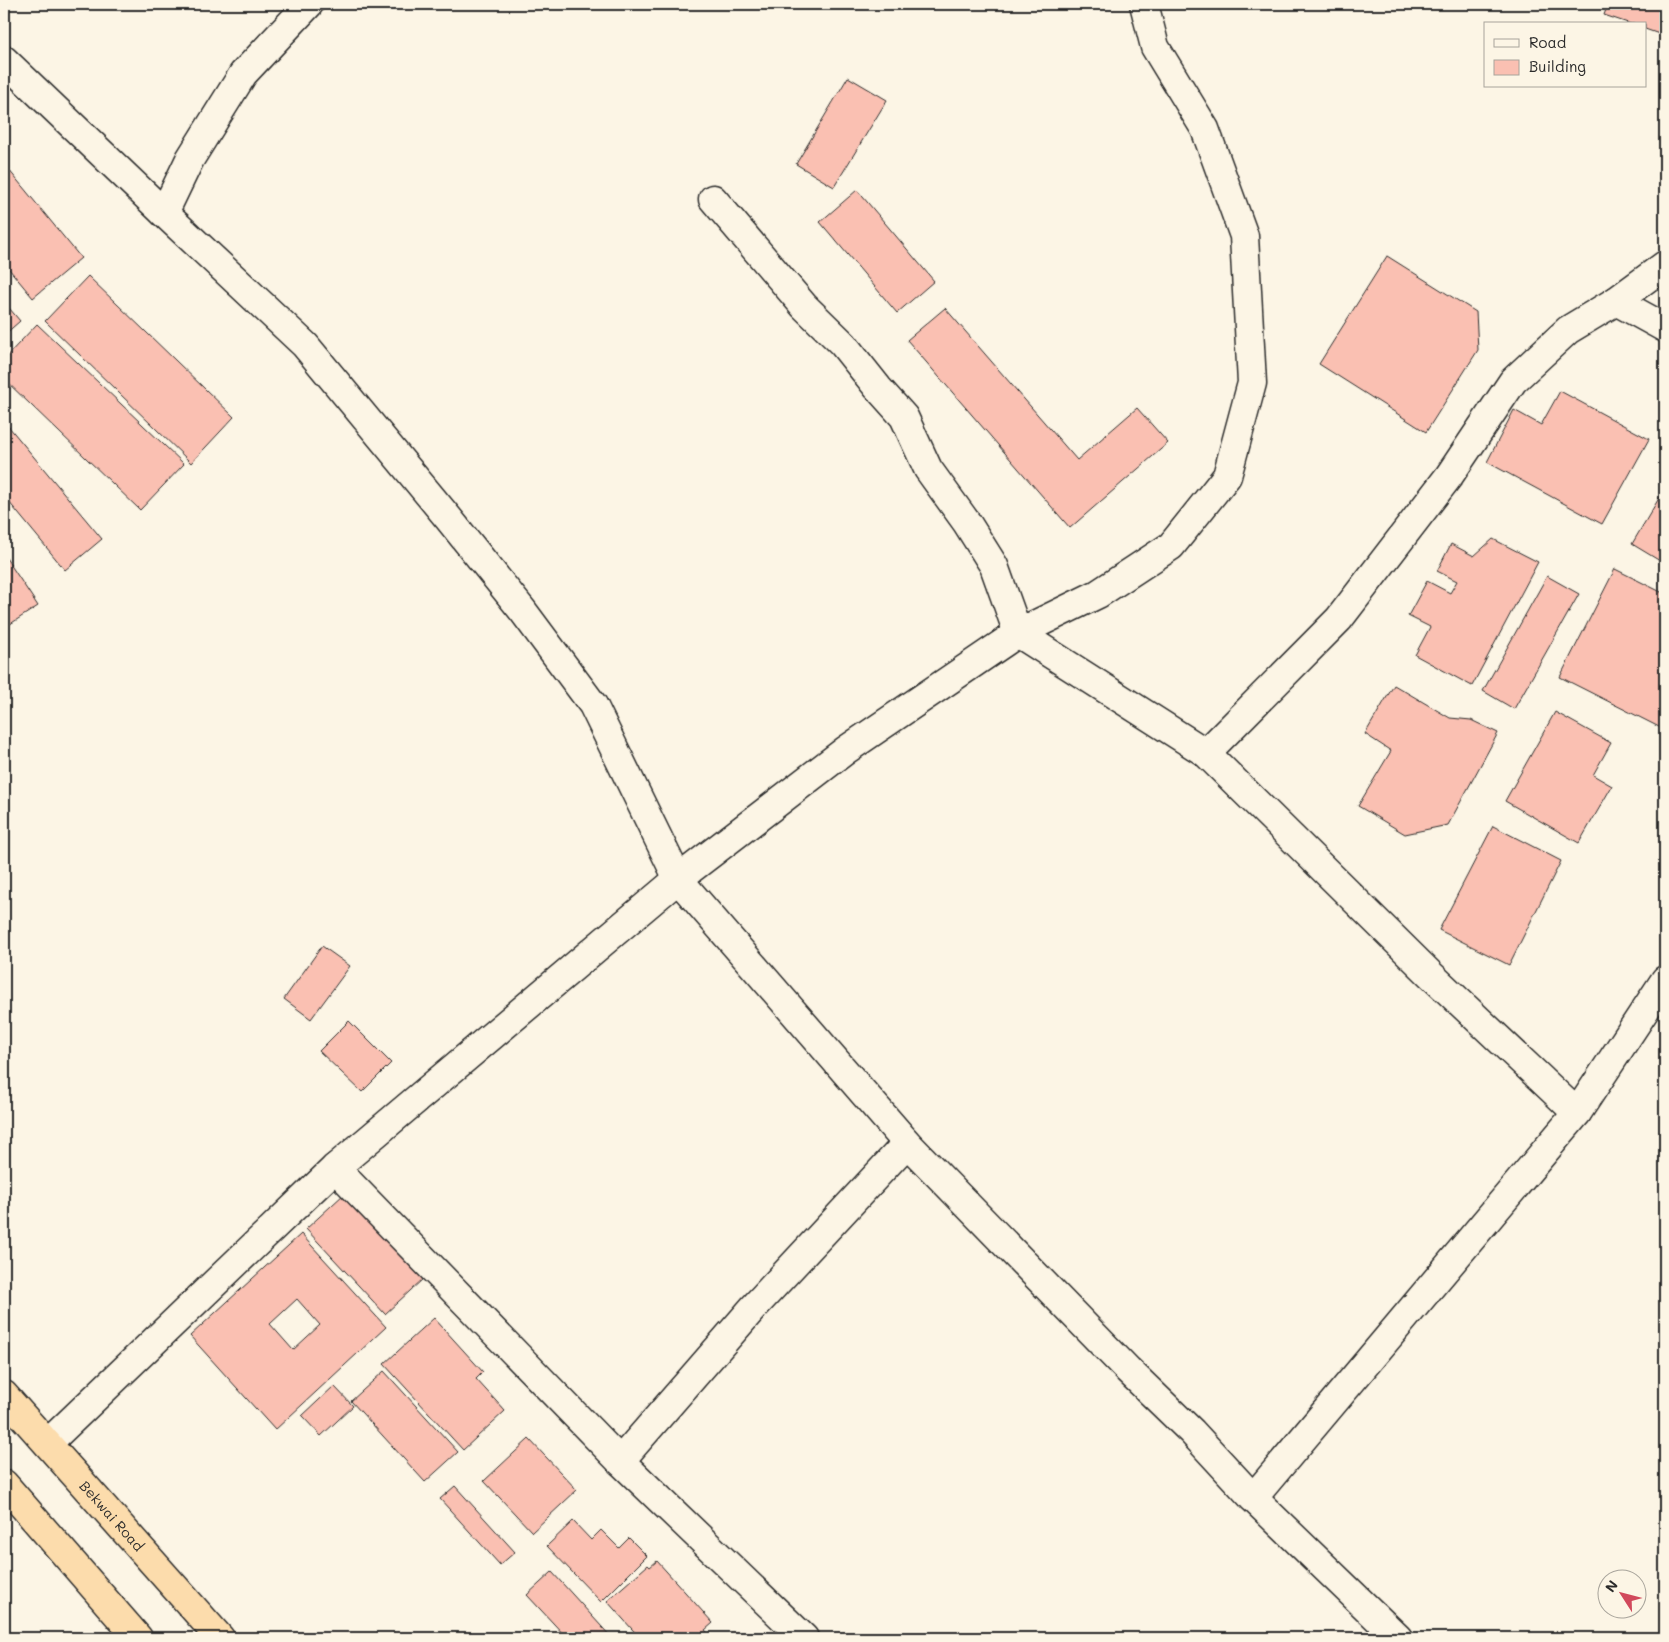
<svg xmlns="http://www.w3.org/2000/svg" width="1669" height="1642" viewBox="0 0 1669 1642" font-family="Mali,sans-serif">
  <rect width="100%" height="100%" fill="#fcf5e5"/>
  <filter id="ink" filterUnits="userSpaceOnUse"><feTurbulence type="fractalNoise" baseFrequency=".02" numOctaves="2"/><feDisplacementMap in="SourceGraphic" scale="10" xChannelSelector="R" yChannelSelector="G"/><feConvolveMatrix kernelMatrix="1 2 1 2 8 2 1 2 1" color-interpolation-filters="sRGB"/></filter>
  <g filter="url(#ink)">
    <g fill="#fac0b2" stroke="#2b2b2b" fill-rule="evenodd">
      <polygon points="1608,4 1665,4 1665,36 1645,29 1645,24 1631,24 1604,15"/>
      <polygon points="848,77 887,100 834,187 796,164"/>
      <polygon points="4,164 81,258 33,298 4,263"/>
      <polygon points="857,190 934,281 897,313 820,222"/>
      <polygon points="1387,256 1476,312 1478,350 1426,432 1319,364"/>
      <polygon points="88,276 234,417 191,463 45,321"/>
      <polygon points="4,302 20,321 4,335"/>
      <polygon points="945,308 1077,460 1137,408 1168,443 1070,528 907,340"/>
      <polygon points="37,324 184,464 140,510 4,379 4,359"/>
      <polygon points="1560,391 1649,439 1602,524 1487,462 1514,410 1541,425"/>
      <polygon points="4,421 102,539 65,570 4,496"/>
      <polygon points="1665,488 1665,564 1632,544"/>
      <polygon points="1493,539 1538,562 1472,686 1415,655 1430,627 1408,616 1427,581 1450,593 1457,581 1437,571 1451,544 1474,556"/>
      <polygon points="4,555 38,606 4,628"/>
      <polygon points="1615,569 1665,594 1665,730 1560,677"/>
      <polygon points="1547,576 1579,594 1514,709 1483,691"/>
      <polygon points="1394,685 1450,718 1471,720 1498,733 1448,825 1405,834 1358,806 1391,751 1365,734"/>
      <polygon points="1555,712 1611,743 1593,775 1612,786 1579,843 1505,801"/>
      <polygon points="1493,826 1561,861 1509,965 1439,930"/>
      <polygon points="322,946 350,966 311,1019 284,999"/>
      <polygon points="349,1021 391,1063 362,1092 319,1051"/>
      <polygon points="344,1194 423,1279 385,1314 306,1229"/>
      <path d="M301 1234 386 1327 275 1430 190 1336ZM297 1299 320 1325 293 1350 270 1324Z"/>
      <polygon points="434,1318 483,1372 476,1379 505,1411 463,1450 384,1364"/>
      <polygon points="384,1371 458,1452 425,1482 351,1401"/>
      <polygon points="334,1386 353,1406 321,1436 302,1416"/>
      <polygon points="529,1439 577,1490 532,1532 484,1481"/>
      <polygon points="455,1486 515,1552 500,1565 440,1499"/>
      <polygon points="573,1521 591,1540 601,1530 619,1548 629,1538 647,1556 601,1602 547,1546"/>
      <polygon points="657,1561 713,1623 705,1630 712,1638 640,1638 607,1601 648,1565 650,1567"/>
      <polygon points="552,1572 612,1638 567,1638 527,1595"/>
    </g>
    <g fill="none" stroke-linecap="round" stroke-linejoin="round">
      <defs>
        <g id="street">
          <polyline points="4,60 164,213 305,345 449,519 523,611 593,705 678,879 907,1143 1128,1370 1192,1432 1253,1498 1398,1638"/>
          <polyline points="713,199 804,306 843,344 878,388 904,417 928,469 967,523 994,566 1018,633 1206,753 1430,974 1577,1113"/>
          <polyline points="164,213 190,159 243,74 309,4"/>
          <polyline points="1616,301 1665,328"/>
          <polyline points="1206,753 1339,619 1449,476 1513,381 1568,330 1616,301 1665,265"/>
          <polyline points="335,1168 620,1461 804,1638"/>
          <polyline points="48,1443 335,1168 678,879 846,750 1018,633 1098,594 1171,546 1227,476 1252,383 1244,236 1205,129 1155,47 1144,4"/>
          <polyline points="620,1461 754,1307 907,1143"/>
          <polyline points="1253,1498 1577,1113 1665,980"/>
        </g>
        <g id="highway">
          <path id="s1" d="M4 1395 220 1638"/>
          <polyline points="4,1484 138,1638"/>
        </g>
      </defs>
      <use href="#street" stroke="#2b2b2b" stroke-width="31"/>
      <use href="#highway" stroke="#2b2b2b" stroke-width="31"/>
      <use href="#street" stroke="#fcf5e5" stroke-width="28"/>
      <use href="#highway" stroke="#fcdcac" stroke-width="28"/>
    </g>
  </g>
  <g text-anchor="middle" stroke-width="4" stroke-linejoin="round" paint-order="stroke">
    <g font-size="14" fill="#2b2b2b" stroke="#fcf5e5">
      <text dy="5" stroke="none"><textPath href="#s1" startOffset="162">Bekwai Road</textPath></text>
    </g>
  </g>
  <rect width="1669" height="1642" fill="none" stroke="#fcf5e5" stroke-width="20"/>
  <rect x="10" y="10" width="1649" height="1622" fill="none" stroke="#2b2b2b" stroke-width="2" filter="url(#ink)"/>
  <rect x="1484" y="22" width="162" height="65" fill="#fcf5e5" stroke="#a8a49b"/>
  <rect x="1494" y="39" width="25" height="8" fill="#fcf5e5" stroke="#a8a49b"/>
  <text x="1529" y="48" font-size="15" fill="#2b2b2b">Road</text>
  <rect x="1494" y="60" width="25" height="15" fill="#fac0b2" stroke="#a8a49b"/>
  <text x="1529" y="72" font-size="15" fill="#2b2b2b">Building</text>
  <g transform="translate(1622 1594) rotate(306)"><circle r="24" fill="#fcf5e5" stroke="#a8a49b"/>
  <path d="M0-4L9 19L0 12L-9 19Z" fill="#d1495b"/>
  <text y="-8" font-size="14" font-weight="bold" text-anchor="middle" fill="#2b2b2b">N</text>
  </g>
</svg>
